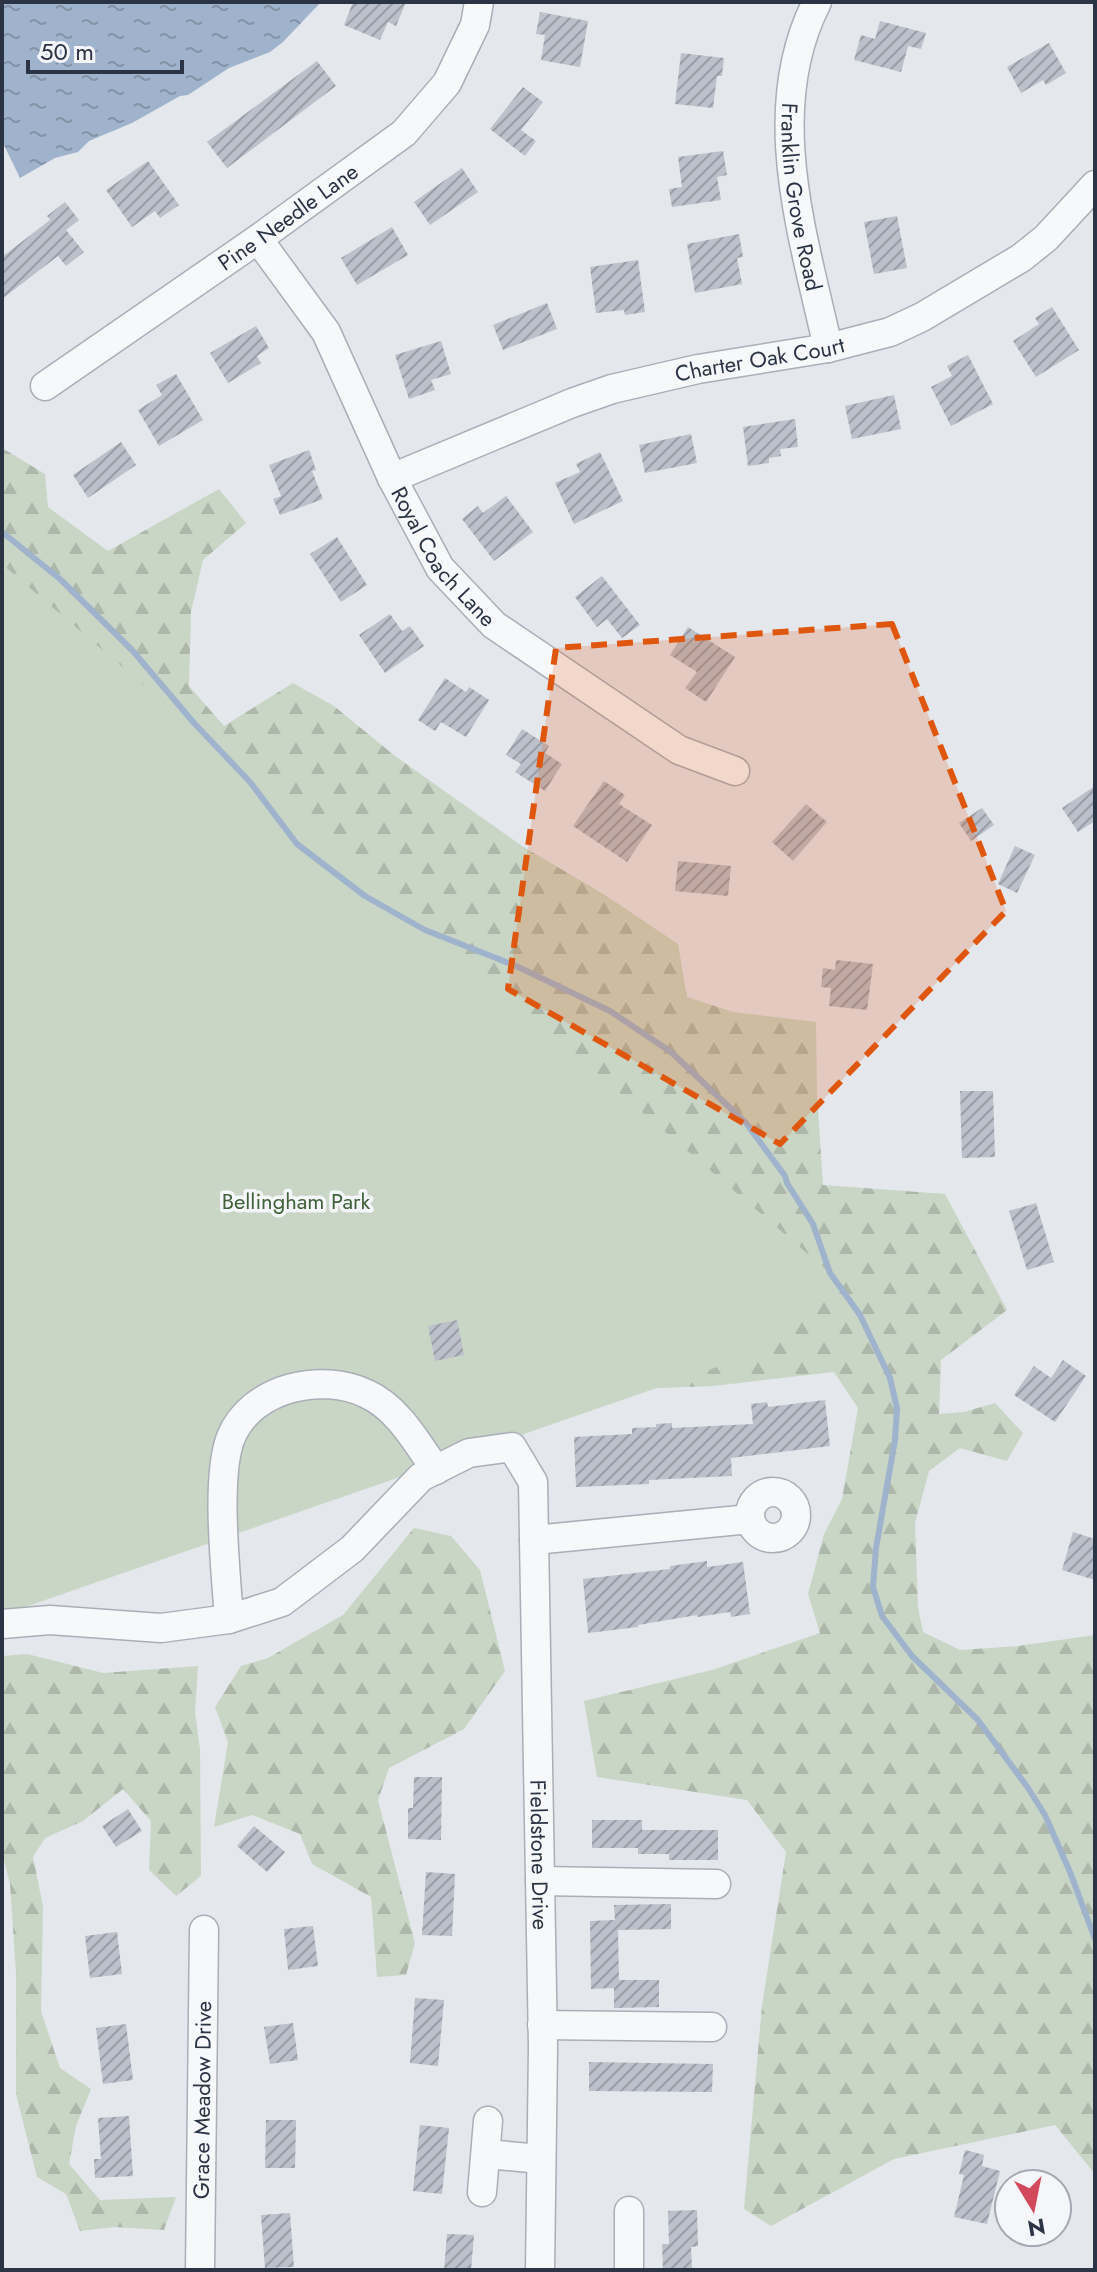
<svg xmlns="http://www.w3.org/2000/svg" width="1097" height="2272" viewBox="0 0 1097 2272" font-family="Jost,sans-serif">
  <defs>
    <pattern id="forest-firs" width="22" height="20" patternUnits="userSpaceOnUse" patternTransform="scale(2)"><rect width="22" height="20" fill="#c9d6c5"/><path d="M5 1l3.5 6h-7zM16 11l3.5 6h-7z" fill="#adb8ab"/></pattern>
    <pattern id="water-ripples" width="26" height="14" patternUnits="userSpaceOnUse" patternTransform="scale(2)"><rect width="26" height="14" fill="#9fb4cc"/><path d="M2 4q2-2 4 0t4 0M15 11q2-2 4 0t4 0" fill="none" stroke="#8293a7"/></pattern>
    <pattern id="building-hatch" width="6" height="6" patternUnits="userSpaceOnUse" patternTransform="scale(2)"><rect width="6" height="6" fill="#bbc0ca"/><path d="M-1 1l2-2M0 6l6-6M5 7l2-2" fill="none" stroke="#989da6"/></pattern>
  </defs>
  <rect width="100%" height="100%" fill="#e4e7ec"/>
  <g fill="url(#forest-firs)">
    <polygon points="2,448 45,474 48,507 108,551 219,489 246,523 203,560 191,612 189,686 224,726 293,683 334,706 395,756 522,846 605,895 678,944 687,997 733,1012 816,1022 817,1096 823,1185 945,1194 1007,1310 941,1360 939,1414 964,1412 995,1403 1023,1433 1007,1461 960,1448 929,1471 915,1523 918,1607 923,1632 960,1650 1018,1646 1095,1635 1095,2174 1055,2125 894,2159 771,2226 744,2209 762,2006 786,1852 747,1800 597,1777 584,1701 712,1670 820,1633 808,1594 824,1534 842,1499 858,1408 834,1372 713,1386 556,1392 2,730"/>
    <polygon points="414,1528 451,1536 480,1570 505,1671 464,1729 389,1768 378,1800 415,1943 406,1975 377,1977 371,1897 312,1864 300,1834 252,1815 214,1827 228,1742 215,1707 241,1666 268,1658 343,1615"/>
    <polygon points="27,1654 103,1673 198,1666 195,1712 200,1749 201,1876 176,1896 149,1870 151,1821 123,1789 83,1821 45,1838 33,1857 43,1906 41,2011 60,2068 91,2089 76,2126 69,2164 100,2200 176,2197 164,2230 115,2227 80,2231 66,2194 37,2177 16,2094 16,1973 10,1884 2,1853 2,1656"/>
  </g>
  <polygon fill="#c9d6c5" points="2,564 830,1273 749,1356 2,1615"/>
  <polygon fill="url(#water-ripples)" points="2,2 321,2 283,42 270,52 229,68 188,95 180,96 132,123 89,141 78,152 55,158 20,178 2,141"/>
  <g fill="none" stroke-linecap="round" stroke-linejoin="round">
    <polyline stroke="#9fb4cc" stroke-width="6" points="2,532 60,579 132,650 194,723 250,782 297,844 365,896 425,930 514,965 610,1011 671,1052 746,1123 785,1176 787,1183 813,1224 830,1273 860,1315 890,1378 897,1408 895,1440 876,1548 873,1587 882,1616 912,1656 978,1720 1028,1788 1045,1815 1070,1872 1095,1939"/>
  </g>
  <g fill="url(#building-hatch)">
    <polygon points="353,2 406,2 396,26 388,22 380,40 344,25"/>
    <polygon points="540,12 588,21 580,67 541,60 545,35 536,34"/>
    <polygon points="880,21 926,33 921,49 908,46 901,72 854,60 861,35 875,39"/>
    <polygon points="1049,43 1066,73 1046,85 1043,80 1021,93 1007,67"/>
    <polygon points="681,53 724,58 722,76 717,76 713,108 675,104"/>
    <polygon points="317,61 336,86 227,168 207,142"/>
    <polygon points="523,87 543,102 521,130 536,141 525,156 490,129"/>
    <polygon points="723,151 727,175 717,177 721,200 672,207 669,189 682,187 678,157"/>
    <polygon points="148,161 179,205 160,218 155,211 132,227 106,190"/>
    <polygon points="462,168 478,192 430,225 414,202"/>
    <polygon points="65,202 79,220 66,230 84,252 66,266 58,256 2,299 2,257 50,220 47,216"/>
    <polygon points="897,216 907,268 874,274 864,222"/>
    <polygon points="392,227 408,255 357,285 341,258"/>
    <polygon points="739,234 743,257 737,258 742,284 695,293 687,244"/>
    <polygon points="638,260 645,312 625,315 624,310 596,313 590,267"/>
    <polygon points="547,303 557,329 503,350 493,325"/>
    <polygon points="1052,307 1079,350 1036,377 1013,341 1039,324 1035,318"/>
    <polygon points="256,326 269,348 257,356 261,363 228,383 210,353"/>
    <polygon points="441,341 451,374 431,380 435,390 409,399 395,355"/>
    <polygon points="968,355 993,404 951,426 931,387 952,376 947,366"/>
    <polygon points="176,374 203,420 159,446 138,410 162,395 156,385"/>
    <polygon points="894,395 901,429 852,439 845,406"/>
    <polygon points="795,419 798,447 780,449 781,456 769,458 769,463 748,466 743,427"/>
    <polygon points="691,434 697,463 645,473 639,445"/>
    <polygon points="121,442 136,465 88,498 73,475"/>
    <polygon points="309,450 316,470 312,471 323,499 280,515 273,499 281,496 269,465"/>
    <polygon points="600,452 623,501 574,524 555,483 580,472 576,464"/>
    <polygon points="506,496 533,532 494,561 462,519 478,506 483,513"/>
    <polygon points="337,537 367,585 341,602 310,554"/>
    <polygon points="602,576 640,625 622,638 607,619 597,627 575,597"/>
    <polygon points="390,614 402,631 410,626 424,646 385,673 359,635"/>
    <polygon points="688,627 735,657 706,702 685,688 697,672 670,655"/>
    <polygon points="445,678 466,692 469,687 489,700 466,737 441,722 435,731 418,720"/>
    <polygon points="522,729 549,746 545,753 562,764 545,791 515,772 521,764 506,755"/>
    <polygon points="604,781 625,795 619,804 652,825 627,862 573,826"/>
    <polygon points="1095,786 1095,821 1078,832 1062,808"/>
    <polygon points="806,804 827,822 793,861 772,842"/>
    <polygon points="982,808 994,825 971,841 959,823"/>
    <polygon points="1015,846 1035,855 1017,893 998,884"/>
    <polygon points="678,861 731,866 728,896 675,891"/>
    <polygon points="836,960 873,964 867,1010 829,1006 831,988 821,987 823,968 835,970"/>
    <polygon points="960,1091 993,1091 995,1157 962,1158"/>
    <polygon points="1036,1203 1054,1262 1027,1270 1009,1211"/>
    <polygon points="457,1320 464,1355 435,1361 428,1326"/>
    <polygon points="1063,1360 1086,1376 1055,1422 1014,1395 1034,1366 1051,1378"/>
    <polygon points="825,1400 830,1446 731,1458 732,1476 649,1480 649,1484 576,1487 574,1437 632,1434 632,1428 656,1427 656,1424 672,1423 672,1428 753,1424 751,1404 767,1402 768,1407"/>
    <polygon points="1073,1532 1095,1539 1095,1580 1062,1570"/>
    <polygon points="707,1561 707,1567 743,1562 750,1614 731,1617 730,1612 697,1617 697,1615 638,1625 638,1627 588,1633 583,1579 670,1569 670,1566"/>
    <polygon points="414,1777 442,1777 441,1840 408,1839 408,1808 413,1808"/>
    <polygon points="128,1809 142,1831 116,1847 102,1826"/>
    <polygon points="592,1820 642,1820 642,1830 718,1830 718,1860 669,1860 669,1854 638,1854 638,1848 592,1848"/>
    <polygon points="254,1826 285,1852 267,1872 237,1846"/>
    <polygon points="426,1872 455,1874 452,1936 422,1935"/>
    <polygon points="671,1904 671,1929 618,1930 619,1980 659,1980 659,2007 614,2008 614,1988 591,1989 590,1921 615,1920 614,1905"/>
    <polygon points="313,1926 318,1966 288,1970 284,1929"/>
    <polygon points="117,1932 122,1974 90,1978 85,1936"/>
    <polygon points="415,1998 444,2000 438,2066 410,2063"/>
    <polygon points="293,2023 298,2060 270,2064 264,2027"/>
    <polygon points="126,2024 133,2080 103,2084 96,2028"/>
    <polygon points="589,2062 713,2064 712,2092 589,2091"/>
    <polygon points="129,2116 133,2176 95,2178 94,2159 101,2159 98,2118"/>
    <polygon points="266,2120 296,2120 295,2168 265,2168"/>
    <polygon points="420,2125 449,2128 442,2194 413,2191"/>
    <polygon points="965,2150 984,2155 982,2166 1000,2171 987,2224 954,2217 964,2175 959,2174"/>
    <polygon points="697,2210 698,2246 691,2247 692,2270 663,2270 662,2244 669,2244 668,2211"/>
    <polygon points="290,2213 294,2267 265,2268 261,2215"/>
    <polygon points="447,2234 474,2235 471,2270 444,2270"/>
  </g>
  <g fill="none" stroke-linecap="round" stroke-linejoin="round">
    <defs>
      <g id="minor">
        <path id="s1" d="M817 2C761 111 804 237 828 348"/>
        <path id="s2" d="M258 239 326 332 392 478 440 568 494 625 679 750 735 771"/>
        <path id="s3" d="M45 386 258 239 404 133 447 83 475 25 479 2"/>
        <path id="s4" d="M392 478 572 403 612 389 698 369 828 348 890 332 922 317 1021 258 1046 238 1095 185"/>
        <circle cx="773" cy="1515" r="23"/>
        <polyline points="534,1540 750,1519"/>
        <path d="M229 1619C226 1573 215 1477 231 1437 252 1387 322 1372 367 1394 398 1408 417 1443 436 1470"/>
        <path id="s5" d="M2 1624 50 1620 161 1628 229 1619 282 1602 352 1549 421 1477 469 1453 512 1447 533 1482 543 2048 540 2270"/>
        <polyline points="540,1881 716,1884"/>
        <polyline points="542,2025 712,2027"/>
        <polyline points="486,2154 541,2159"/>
        <polyline points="482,2192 488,2121"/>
        <polyline points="629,2211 629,2270"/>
        <path id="s6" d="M200 2270 204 1930"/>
      </g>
    </defs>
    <use href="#minor" stroke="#a9aeb7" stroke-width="31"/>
    <use href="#minor" stroke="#f7f8fa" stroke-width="28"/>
  </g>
  <path fill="#df570f" fill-opacity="0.2" stroke="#df570f" stroke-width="6" stroke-dasharray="16 10" stroke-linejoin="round" d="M892 624 1006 911 780 1144 508 989 556 648Z"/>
  <g text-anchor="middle" stroke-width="7" stroke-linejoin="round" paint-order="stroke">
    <g font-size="22" fill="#2b3445" stroke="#f4f6f9">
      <text dy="8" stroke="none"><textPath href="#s1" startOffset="200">Franklin Grove Road</textPath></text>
      <text dy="8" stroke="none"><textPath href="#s3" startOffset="296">Pine Needle Lane</textPath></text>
      <text dy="8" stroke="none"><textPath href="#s4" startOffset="388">Charter Oak Court</textPath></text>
      <text dy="8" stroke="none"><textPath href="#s2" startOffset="370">Royal Coach Lane</textPath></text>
      <text dy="8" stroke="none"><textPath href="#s5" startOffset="982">Fieldstone Drive</textPath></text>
      <text dy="8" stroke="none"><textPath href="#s6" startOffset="170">Grace Meadow Drive</textPath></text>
    </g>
    <g font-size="22" fill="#3f6138" stroke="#f4f6f9">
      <text x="296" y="1209">Bellingham Park</text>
    </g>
  </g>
  <rect width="1097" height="2272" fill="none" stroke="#2b3445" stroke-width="8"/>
  <g transform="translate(1033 2208) rotate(170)"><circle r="38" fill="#f4f6f9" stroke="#a4a8b1" stroke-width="2"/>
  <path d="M0-6L14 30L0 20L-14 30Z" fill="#d1495b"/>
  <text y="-12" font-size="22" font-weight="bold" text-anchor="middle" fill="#2b3445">N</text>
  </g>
  <path d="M28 60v12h154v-12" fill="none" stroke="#2b3445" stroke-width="4"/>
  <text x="40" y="60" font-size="24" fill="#2b3445" stroke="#f4f6f9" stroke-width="6" paint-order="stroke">50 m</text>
</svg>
